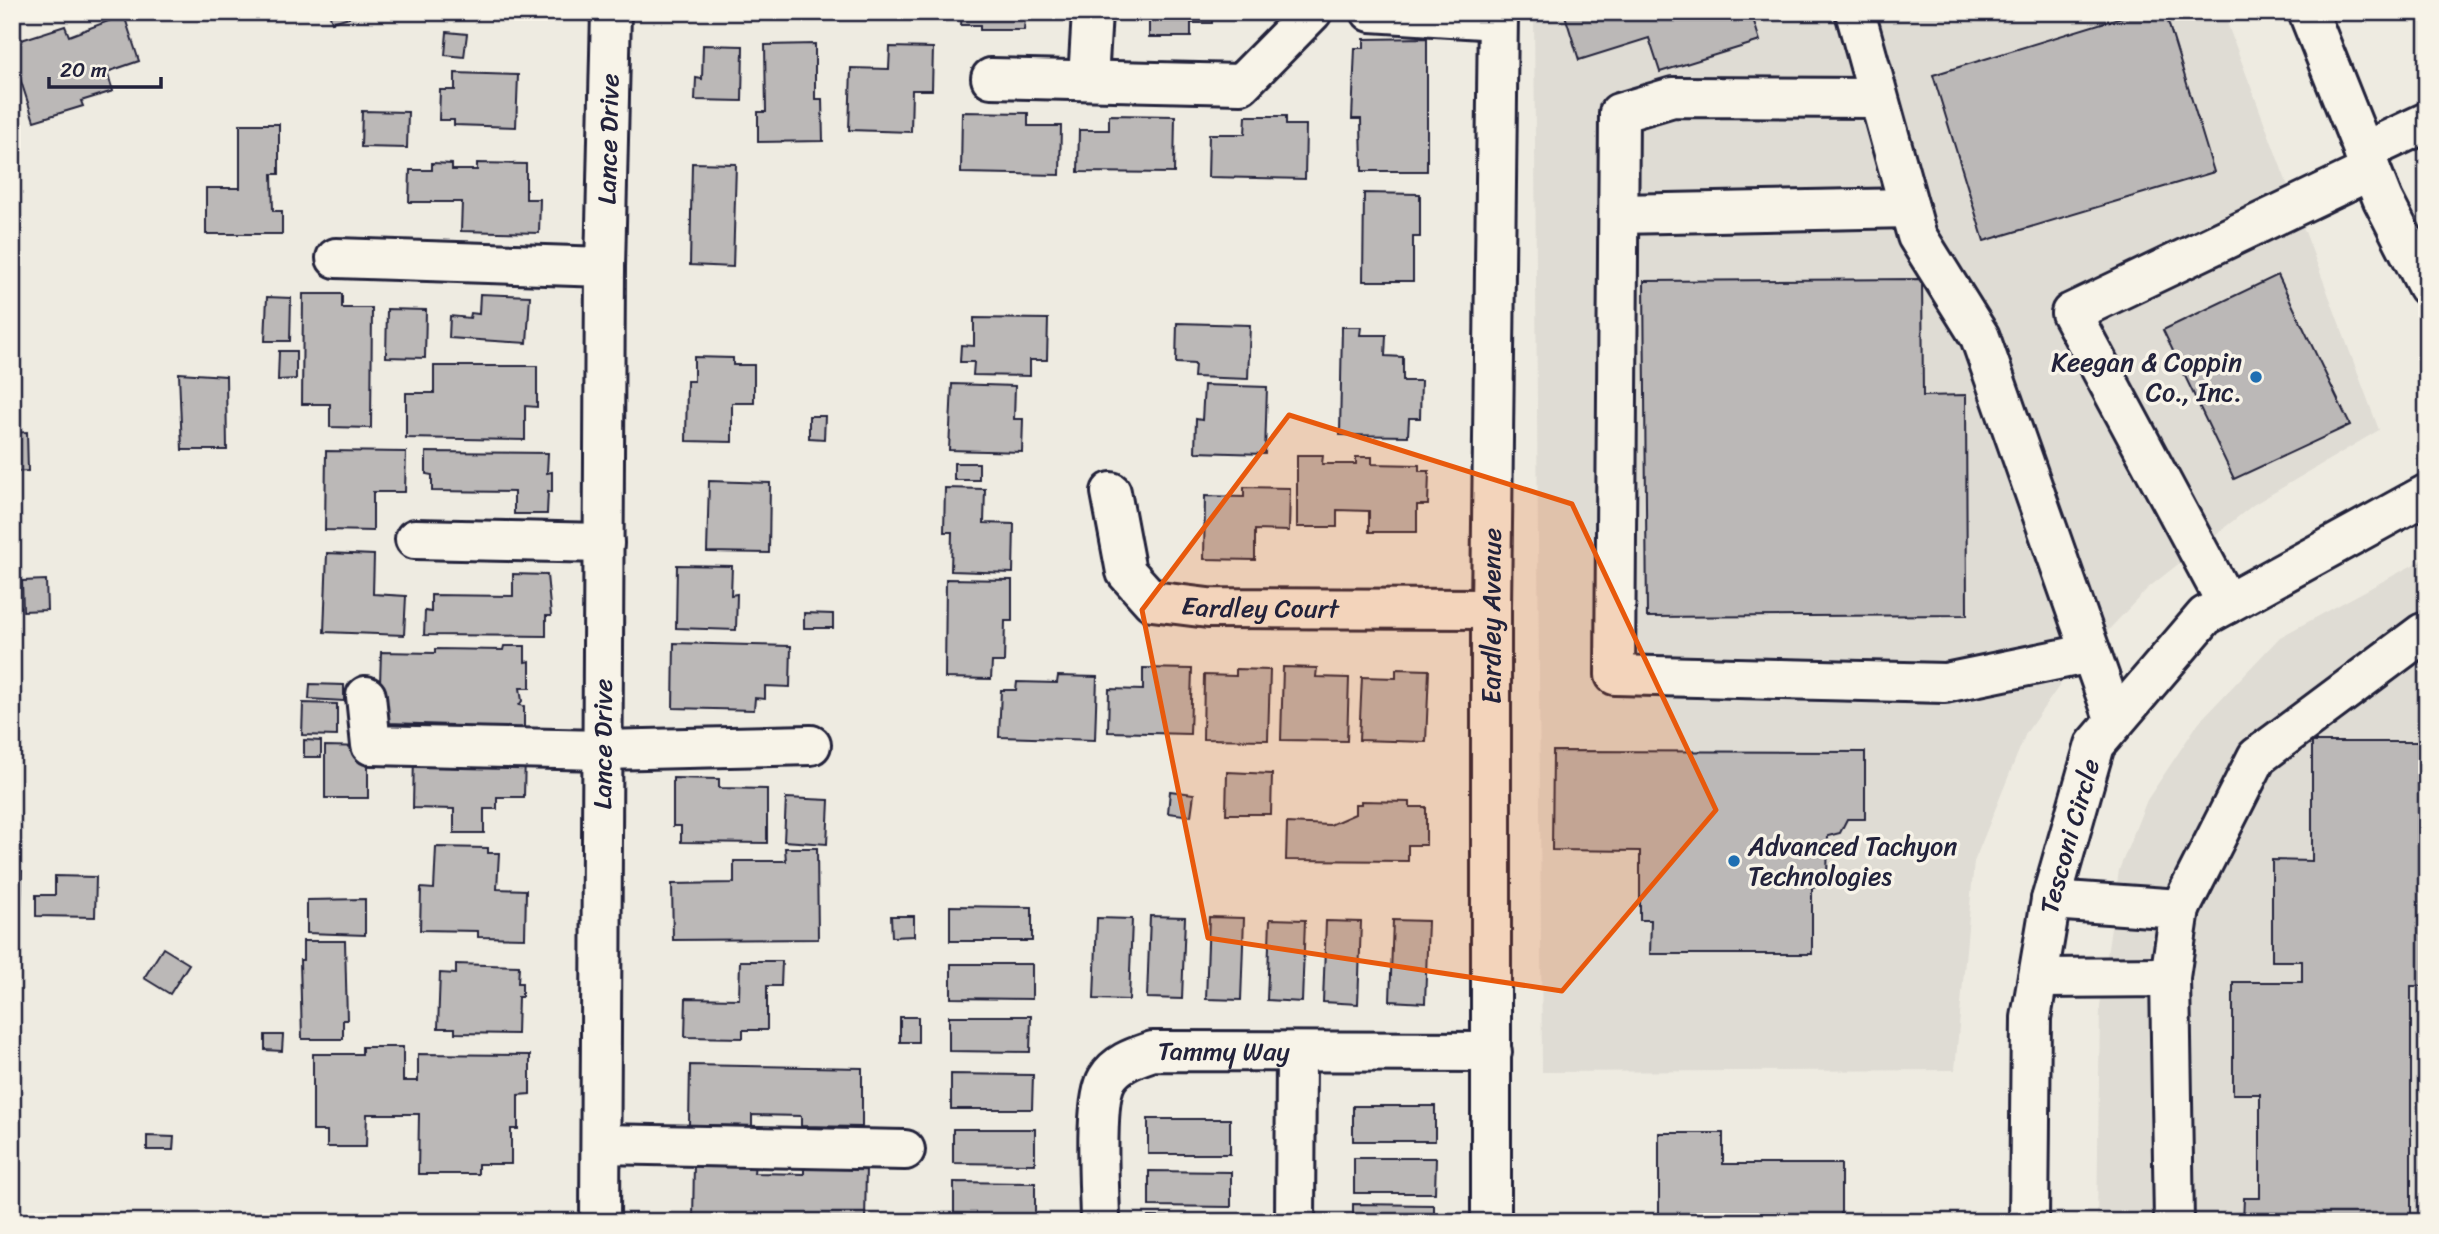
<svg xmlns="http://www.w3.org/2000/svg" width="2439" height="1234" viewBox="0 0 2439 1234" font-family="Sriracha,sans-serif">
<rect width="100%" height="100%" fill="#eeebe1"/>
<filter id="ink" filterUnits="userSpaceOnUse"><feTurbulence type="fractalNoise" baseFrequency=".0143" numOctaves="2"/><feDisplacementMap in="SourceGraphic" scale="14" xChannelSelector="R" yChannelSelector="G"/><feConvolveMatrix kernelMatrix="1 2 1 2 8 2 1 2 1" color-interpolation-filters="sRGB"/></filter>
<g filter="url(#ink)">
<g fill="#dfdcd4">
<polygon points="1534,12 2223,12 2379,430 2253,505 2148,588 2069,672 2026,733 1974,862 1955,1070 1542,1072"/>
<polygon points="2422,560 2427,567 2427,1222 2097,1222 2100,1006 2119,870 2147,800 2199,722 2280,637"/>
</g>
<g fill="#bbb8b7" stroke="#22223b" stroke-width="2">
<polygon points="329,12 367,12 332,22"/>
<polygon points="962,12 1058,12 1058,18 1025,18 1024,30 980,30 980,25 961,25"/>
<polygon points="1116,12 1212,12 1212,23 1191,23 1191,37 1149,37 1149,20 1116,19"/>
<polygon points="1564,12 1751,12 1760,41 1660,72 1649,38 1579,60"/>
<polygon points="2138,12 2165,12 2214,172 1984,241 1933,75"/>
<polygon points="124,15 139,61 107,72 113,91 81,101 83,106 34,121 12,54 12,43 65,26 69,36"/>
<polygon points="447,32 467,34 464,57 445,55"/>
<polygon points="1427,38 1427,171 1362,171 1361,119 1352,119 1355,48 1364,48 1364,39"/>
<polygon points="815,44 815,99 822,99 823,141 758,142 758,112 766,112 765,45"/>
<polygon points="703,45 743,46 742,101 695,100 696,78 702,79"/>
<polygon points="890,47 933,48 932,90 912,90 911,132 849,130 851,68 889,69"/>
<polygon points="455,73 518,75 516,127 454,125 454,120 439,120 440,90 455,90"/>
<polygon points="362,111 408,112 407,148 361,147"/>
<polygon points="962,112 1028,113 1028,126 1061,126 1060,175 961,173"/>
<polygon points="1109,115 1175,116 1174,173 1078,172 1079,130 1109,130"/>
<polygon points="1246,116 1286,116 1286,125 1306,125 1305,179 1208,177 1209,134 1245,134"/>
<polygon points="240,124 279,124 279,174 272,174 273,211 282,211 282,234 206,234 206,188 240,188"/>
<polygon points="432,163 452,164 452,170 477,170 477,163 526,164 526,199 540,199 539,233 461,231 462,202 409,202 410,170 432,170"/>
<polygon points="692,163 736,164 733,267 690,265"/>
<polygon points="1364,193 1420,194 1420,237 1413,237 1413,281 1363,281"/>
<polygon points="2278,275 2350,425 2234,479 2163,330"/>
<polygon points="1922,279 1923,396 1966,395 1967,615 1647,617 1644,281"/>
<polygon points="303,294 342,294 342,308 372,308 371,428 330,427 330,404 302,404"/>
<polygon points="480,294 530,296 527,343 449,338 450,316 470,318 471,313 479,314"/>
<polygon points="267,297 291,298 290,341 265,341"/>
<polygon points="387,309 426,310 425,358 386,357"/>
<polygon points="974,318 1048,319 1047,360 1030,360 1030,376 973,375 974,362 960,362 961,345 974,346"/>
<polygon points="1177,323 1250,325 1248,379 1194,377 1195,364 1176,363"/>
<polygon points="1342,327 1361,327 1360,335 1386,335 1385,356 1403,357 1403,381 1421,381 1420,418 1409,418 1408,436 1340,435"/>
<polygon points="279,351 296,351 296,379 278,380"/>
<polygon points="694,357 733,358 733,365 754,365 754,403 732,403 732,442 686,441 687,381 694,381"/>
<polygon points="434,366 537,366 537,407 525,406 525,440 406,438 406,393 434,393"/>
<polygon points="179,373 226,376 227,450 182,450"/>
<polygon points="952,384 1015,386 1014,419 1023,419 1022,452 949,450"/>
<polygon points="1204,385 1267,387 1265,454 1195,452 1196,419 1202,420"/>
<polygon points="809,416 825,416 824,439 809,438"/>
<polygon points="27,432 28,471 12,472 12,433"/>
<polygon points="326,451 406,452 405,492 373,492 373,531 325,530"/>
<polygon points="426,452 548,453 547,473 552,472 552,492 548,491 547,514 514,514 514,492 432,491 432,475 426,474"/>
<polygon points="1297,455 1323,455 1322,464 1356,464 1356,457 1372,457 1372,464 1419,465 1419,471 1429,471 1428,505 1417,505 1417,532 1369,532 1369,511 1337,510 1337,527 1297,527"/>
<rect x="954" y="463" width="25" height="17"/>
<polygon points="709,481 770,483 769,553 707,552"/>
<polygon points="1244,487 1290,488 1289,531 1255,530 1255,560 1204,559 1205,496 1244,497"/>
<polygon points="945,488 985,489 984,523 1014,524 1013,573 951,571 952,532 944,532"/>
<polygon points="327,553 374,555 373,594 406,596 404,635 324,632"/>
<polygon points="677,565 732,566 731,595 737,594 736,630 676,628"/>
<polygon points="513,574 547,575 551,616 546,616 546,636 424,635 425,611 431,612 431,595 513,596"/>
<polygon points="946,579 1012,580 1012,621 1005,621 1004,662 992,662 991,679 945,678"/>
<polygon points="46,580 47,610 23,611 22,581"/>
<polygon points="804,613 833,614 833,628 804,628"/>
<polygon points="674,643 791,646 790,687 765,686 765,699 755,698 754,710 673,708"/>
<polygon points="504,646 525,646 525,662 530,661 530,688 520,688 522,701 519,705 524,706 524,735 451,734 451,725 388,723 388,716 379,716 381,652 435,653 435,649 503,650"/>
<polygon points="1283,667 1317,668 1316,677 1349,678 1347,741 1281,740"/>
<polygon points="1143,668 1192,669 1190,734 1108,732 1109,689 1143,690"/>
<polygon points="1236,669 1270,670 1268,740 1203,739 1204,675 1236,676"/>
<polygon points="1396,669 1429,670 1426,742 1359,740 1362,677 1396,678"/>
<polygon points="1058,676 1097,677 1095,740 999,737 1001,690 1016,690 1017,682 1057,683"/>
<polygon points="310,684 344,685 344,701 309,699"/>
<polygon points="303,703 337,704 337,736 302,735"/>
<polygon points="304,740 321,741 321,757 304,757"/>
<polygon points="2312,742 2427,742 2427,986 2411,986 2411,1222 2243,1222 2244,1198 2260,1198 2260,1094 2233,1094 2233,982 2302,982 2302,961 2272,961 2272,860 2312,861"/>
<polygon points="325,746 368,747 368,798 325,798"/>
<polygon points="1553,751 1865,752 1865,819 1847,819 1840,833 1828,836 1827,878 1821,885 1812,887 1812,954 1650,954 1651,920 1640,920 1640,851 1552,850"/>
<polygon points="414,753 525,755 524,797 497,797 497,809 484,809 484,833 454,833 454,809 413,808"/>
<polygon points="1227,772 1272,774 1271,814 1226,814"/>
<polygon points="673,778 719,779 719,788 767,789 767,843 681,842 681,826 673,826"/>
<polygon points="1170,791 1194,794 1191,816 1168,813"/>
<polygon points="786,798 829,800 827,844 784,841"/>
<polygon points="1361,801 1410,802 1410,807 1426,807 1426,845 1408,845 1408,861 1286,860 1287,823 1330,825 1355,814 1355,804 1361,804"/>
<polygon points="436,847 488,848 488,853 499,853 497,889 526,890 525,938 478,937 478,931 420,930 421,888 434,889"/>
<polygon points="785,848 817,848 818,939 673,940 672,884 734,883 734,861 786,861"/>
<polygon points="12,871 22,871 21,908 12,907"/>
<polygon points="55,876 96,877 95,917 36,916 36,895 55,895"/>
<polygon points="365,899 365,935 307,933 307,900"/>
<polygon points="950,906 1032,907 1032,941 950,941"/>
<polygon points="891,916 914,916 914,936 892,937"/>
<polygon points="1150,916 1185,917 1182,999 1147,998"/>
<polygon points="1209,917 1244,918 1241,1000 1206,999"/>
<polygon points="1097,918 1132,919 1129,1000 1094,999"/>
<polygon points="1270,919 1305,920 1302,1002 1267,1000"/>
<polygon points="1393,920 1428,921 1425,1003 1390,1001"/>
<polygon points="1326,921 1361,922 1358,1004 1323,1002"/>
<polygon points="303,941 345,941 347,1020 343,1020 343,1039 302,1039 300,960 303,960"/>
<polygon points="163,948 189,964 170,994 144,978"/>
<polygon points="740,961 782,961 781,986 767,986 767,1030 743,1030 743,1038 685,1037 686,998 739,999"/>
<polygon points="456,964 519,966 518,983 522,983 522,997 518,997 517,1034 455,1033 455,1028 438,1028 440,973 456,974"/>
<polygon points="951,964 1032,964 1032,999 951,998"/>
<polygon points="949,1016 1031,1016 1030,1052 949,1051"/>
<rect x="900" y="1017" width="18" height="25"/>
<polygon points="265,1035 283,1035 282,1051 265,1050"/>
<polygon points="362,1047 403,1047 403,1081 418,1081 418,1054 530,1055 530,1094 518,1095 518,1129 511,1129 511,1164 478,1164 478,1174 418,1174 419,1114 367,1114 366,1147 327,1147 327,1131 313,1131 313,1054 362,1054"/>
<polygon points="690,1065 862,1068 862,1127 801,1126 801,1116 752,1115 752,1126 689,1125"/>
<polygon points="951,1074 1033,1075 1032,1109 951,1109"/>
<rect x="1353" y="1106" width="82" height="35"/>
<rect x="1148" y="1119" width="82" height="35"/>
<polygon points="953,1129 1035,1129 1035,1164 953,1163"/>
<polygon points="1659,1133 1723,1133 1723,1164 1841,1164 1841,1222 1659,1222"/>
<polygon points="147,1136 174,1137 173,1150 147,1150"/>
<polygon points="1354,1158 1436,1158 1435,1193 1354,1193"/>
<polygon points="694,1162 755,1163 754,1173 804,1174 804,1164 866,1166 865,1222 693,1221"/>
<polygon points="1149,1171 1231,1172 1231,1207 1149,1206"/>
<polygon points="954,1182 1035,1183 1035,1218 954,1217"/>
<polygon points="1353,1204 1434,1205 1434,1222 1353,1222"/>
<polygon points="1148,1217 1229,1218 1229,1222 1148,1222"/>
</g>
<g fill="none" stroke-linecap="round" stroke-linejoin="round">
<g stroke="#22223b" stroke-width="44">
<g id="minor">
<polyline points="1371,12 1498,20"/>
<polyline points="1855,12 1917,236 1980,337 2091,653"/>
<polyline points="991,78 1241,84 1312,12"/>
<polyline points="1088,80 1092,12"/>
<polyline points="1878,98 1673,97 1619,113 1615,675 1945,683 2091,653 2115,721"/>
<polyline points="2363,152 2427,122"/>
<polyline points="1619,214 1909,208"/>
<polyline points="336,258 605,267"/>
<path id="s1" d="M1111,492L1126,572L1152,601L1208,608L1491,609"/>
<polyline points="415,539 604,543"/>
<polyline points="2227,604 2071,313 2371,170"/>
<polyline points="366,696 371,745 603,750 811,745"/>
<polyline points="2051,900 2180,909 2170,977"/>
<polyline points="2180,909 2257,757 2423,633 2427,638"/>
<polyline points="2038,978 2170,977 2174,1222"/>
<polyline points="601,1144 905,1150"/>
<path id="s2" d="M600,1222L605,267L611,12"/>
<path id="s3" d="M1100,1222C1100,1191 1093,1103 1107,1079C1117,1062 1136,1057 1153,1051L1492,1052"/>
<polyline points="1295,1222 1296,1054"/>
<path id="s4" d="M1491,1222V609L1498,12"/>
<path id="s5" d="M2029,1222L2031,1018L2051,900L2095,745L2205,616L2427,494"/>
</g>
</g>
<g stroke="#22223b" stroke-width="44">
<polyline id="major" points="2308,12 2383,200 2427,286"/>
</g>
<use href="#minor" stroke="#f7f3e8" stroke-width="38"/>
<use href="#major" stroke="#f7f3e8" stroke-width="38"/>
</g>
</g>
<path fill="#e8590c" fill-opacity="0.2" stroke="#e8590c" stroke-width="5" stroke-linejoin="round" d="M1289,415L1572,504L1716,810L1562,991L1208,938L1142,610Z"/>
<g fill="#1f6fb2" stroke="#f7f3e8" stroke-width="2.5">
<circle cx="2256" cy="377" r="7"/>
<circle cx="1734" cy="861" r="7"/>
</g>
<g text-anchor="middle" dominant-baseline="central" stroke-width="7" stroke-linejoin="round" paint-order="stroke">
<g font-size="26" fill="#22223b" stroke="#f7f3e8">
<text stroke="none"><textPath href="#s2" startOffset="1083">Lance Drive</textPath></text>
<text stroke="none"><textPath href="#s1" startOffset="229">Eardley Court</textPath></text>
<text stroke="none"><textPath href="#s4" startOffset="606">Eardley Avenue</textPath></text>
<text stroke="none"><textPath href="#s2" startOffset="478">Lance Drive</textPath></text>
<text stroke="none"><textPath href="#s5" startOffset="390">Tesconi Circle</textPath></text>
<text stroke="none"><textPath href="#s3" startOffset="270">Tammy Way</textPath></text>
</g>
<g font-size="26" fill="#22223b" stroke="#f7f3e8" text-anchor="end">
<text x="2242" y="362">Keegan &amp; Coppin<tspan x="2242" dy="30">Co., Inc.</tspan></text>
<text x="1748" y="846" text-anchor="start">Advanced Tachyon<tspan x="1748" dy="30">Technologies</tspan></text>
</g>
</g>
<rect width="2439" height="1234" fill="none" stroke="#f7f3e8" stroke-width="42"/>
<rect x="21" y="21" width="2397" height="1192" fill="none" stroke="#22223b" stroke-width="2.5" filter="url(#ink)"/>
<path d="M49 77v10h112v-10" fill="none" stroke="#22223b" stroke-width="3.5"/>
<text x="60" y="77" font-size="21" fill="#22223b" stroke="#f7f3e8" stroke-width="5" paint-order="stroke">20 m</text>
</svg>
